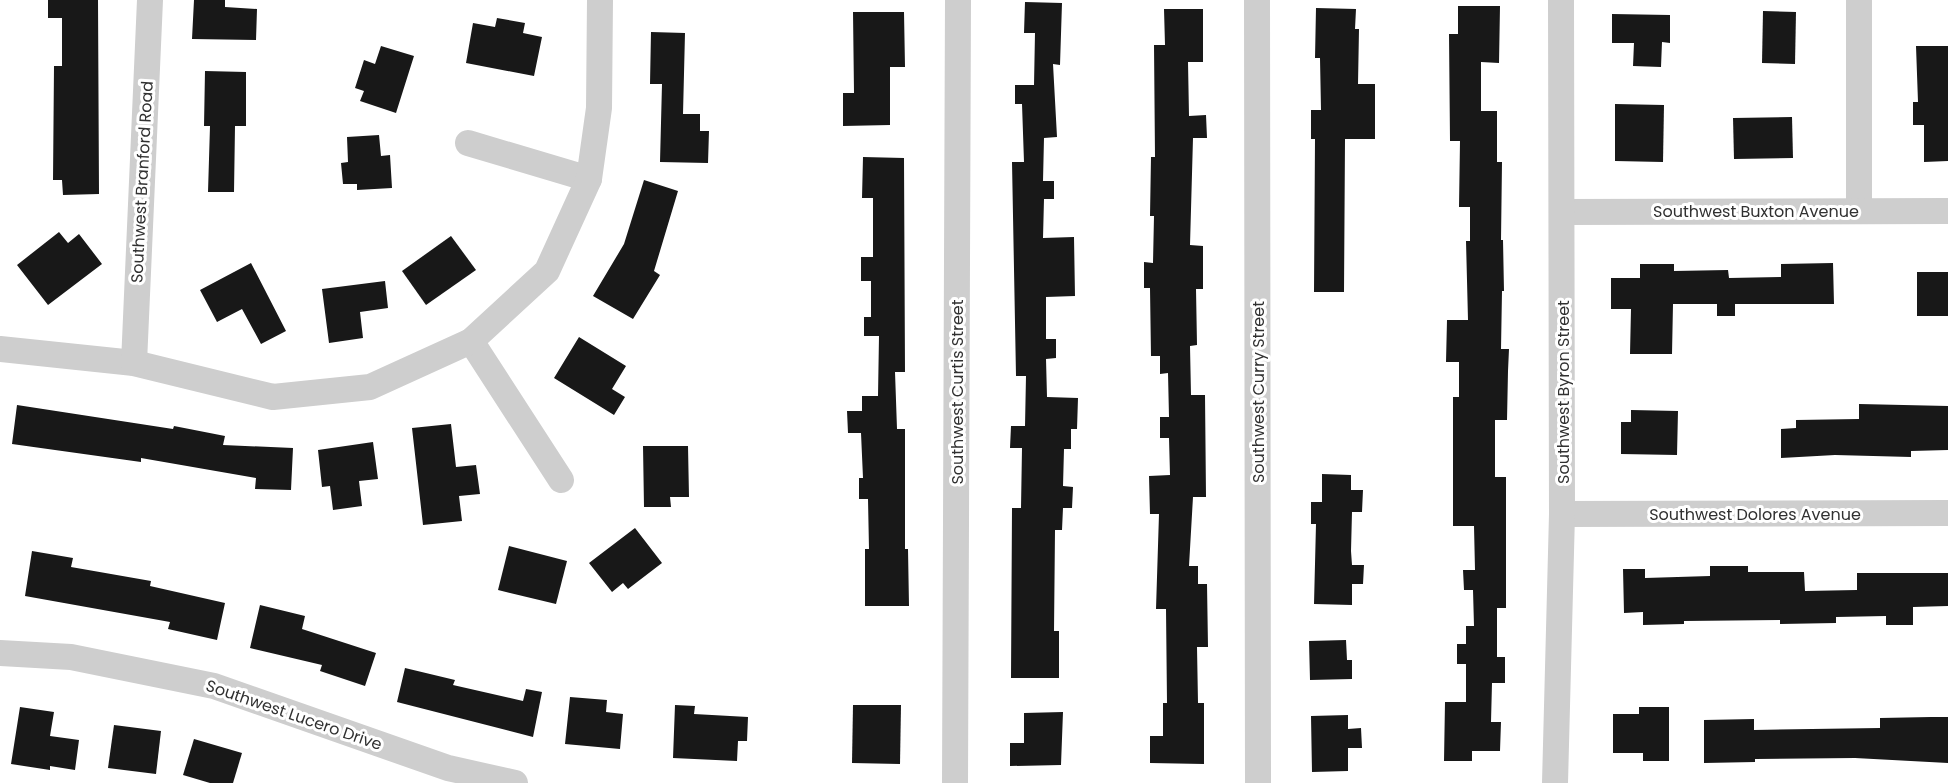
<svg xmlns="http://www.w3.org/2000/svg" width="1948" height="783" viewBox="0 0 1948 783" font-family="Poppins,sans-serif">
<rect width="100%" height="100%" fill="#fff"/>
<g fill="#181818">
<polygon points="48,0 98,0 99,194 63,195 62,180 53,180 54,66 62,66 62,18 48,18"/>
<polygon points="194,0 225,0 225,7 257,9 256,40 192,39"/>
<polygon points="1025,2 1062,3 1060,65 1053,64 1057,137 1044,138 1043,181 1054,181 1054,199 1044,199 1043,238 1074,237 1075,296 1046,297 1046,339 1056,339 1056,358 1046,359 1047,397 1078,398 1077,429 1071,429 1071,449 1064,449 1063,486 1073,487 1072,508 1063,508 1062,530 1055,530 1054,631 1059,631 1059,678 1011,678 1012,508 1021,508 1022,448 1010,448 1011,426 1025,426 1026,376 1016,376 1012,162 1024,162 1022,104 1015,104 1015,85 1034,85 1035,33 1024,33"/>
<polygon points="1458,6 1500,6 1499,63 1481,62 1481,111 1497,111 1497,162 1502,162 1501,240 1503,240 1504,291 1502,291 1501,349 1509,349 1508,371 1507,420 1495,420 1495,477 1506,477 1506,608 1497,608 1497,657 1505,657 1505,683 1492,683 1491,722 1501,722 1500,751 1472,751 1472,761 1444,761 1445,702 1466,702 1466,664 1457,664 1457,644 1466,644 1466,626 1474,626 1473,590 1464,590 1463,570 1475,570 1474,526 1453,526 1453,397 1459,397 1459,362 1446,362 1447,320 1468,320 1466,241 1470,241 1470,207 1459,207 1460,141 1450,141 1449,34 1458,34"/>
<polygon points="1316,8 1356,9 1355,29 1359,29 1358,84 1375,84 1375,139 1345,139 1344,292 1314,292 1315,139 1311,139 1311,110 1321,110 1320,58 1315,58"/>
<polygon points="1164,9 1203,9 1203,62 1188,62 1189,116 1206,115 1207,138 1193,138 1190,245 1203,246 1203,289 1196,289 1197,345 1190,346 1191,395 1205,395 1206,497 1193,497 1189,566 1198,566 1198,584 1207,584 1208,647 1197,647 1198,703 1204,703 1204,764 1150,763 1150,736 1163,736 1163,703 1167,703 1166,609 1156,609 1159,514 1150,514 1149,476 1170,475 1169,438 1160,438 1160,417 1169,417 1168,373 1160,374 1160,356 1151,356 1150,288 1144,288 1144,262 1153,263 1154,216 1150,216 1151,157 1155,157 1154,45 1165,45"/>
<polygon points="1763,11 1796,12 1795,64 1762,63"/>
<polygon points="853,12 904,12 905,67 890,67 890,125 843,126 843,93 854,93"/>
<polygon points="1612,14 1670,15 1670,43 1662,42 1661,67 1633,66 1634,43 1612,43"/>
<polygon points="497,18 525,23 523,33 542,37 534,76 466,63 473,23 495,27"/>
<polygon points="651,32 685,33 683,114 700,114 700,131 709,131 708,163 660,162 662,84 650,84"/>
<polygon points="381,46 414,56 396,113 360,101 364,91 355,88 364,60 375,64"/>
<polygon points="1916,46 1948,46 1948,161 1924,162 1924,125 1913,125 1913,102 1918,102"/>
<polygon points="205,71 246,72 246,126 235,126 234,192 208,192 210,126 204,126"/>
<polygon points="1615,104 1664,105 1663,162 1615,161"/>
<polygon points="1792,117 1793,158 1734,159 1733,118"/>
<polygon points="379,135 381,156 390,155 392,188 357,190 357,184 343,184 341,163 348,162 347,137"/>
<polygon points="863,157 904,158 905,372 895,372 897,429 905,429 905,549 908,549 909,606 865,606 865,549 869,549 868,499 859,499 859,478 863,478 861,433 848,433 847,411 862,411 862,396 878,396 879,336 864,336 864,317 871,317 871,281 861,281 861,257 873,257 873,198 862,198"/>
<polygon points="644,180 678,191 654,271 660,275 633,319 593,296 624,244"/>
<polygon points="59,232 68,243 79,234 102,264 48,305 17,265"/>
<polygon points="451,236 476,270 426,305 402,271"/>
<polygon points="251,263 286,331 261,344 242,309 217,322 200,290"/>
<polygon points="1833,263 1834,304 1735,304 1735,316 1717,316 1717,304 1673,304 1672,354 1630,354 1631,309 1611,309 1611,278 1640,278 1640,264 1674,264 1674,271 1728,270 1729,278 1781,277 1781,264"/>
<rect x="1917" y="272" width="31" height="44"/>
<polygon points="385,281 388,308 360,312 363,338 329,343 322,289"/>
<polygon points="579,337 626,366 612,389 625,397 614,415 554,378"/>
<polygon points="1859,404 1948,406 1948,450 1911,451 1911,457 1835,455 1781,458 1781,429 1796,428 1796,420 1859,419"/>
<polygon points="17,405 173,429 174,426 225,436 223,445 293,448 291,490 255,489 256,478 141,458 141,462 12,444"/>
<polygon points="1631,410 1678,411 1677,455 1621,454 1621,422 1631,422"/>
<polygon points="451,424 456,467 476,465 480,494 459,496 462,521 423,525 412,428"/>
<polygon points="373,442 378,479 359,481 362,506 333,510 330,486 322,487 318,450"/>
<polygon points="643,446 688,446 689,497 670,497 671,507 644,507"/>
<polygon points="1322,474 1351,475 1351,490 1363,490 1362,512 1352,512 1351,551 1352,565 1364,565 1363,584 1352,584 1352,605 1314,604 1316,524 1311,524 1311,502 1322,502"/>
<polygon points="635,528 662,563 628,589 623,583 612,592 589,563"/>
<polygon points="509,546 567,561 556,604 498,590"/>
<polygon points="32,551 73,558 71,567 151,581 150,586 225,603 217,640 168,629 170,622 25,596"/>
<polygon points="1710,566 1748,566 1748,572 1804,572 1805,591 1857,590 1857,573 1948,573 1948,606 1913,607 1913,625 1886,625 1886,616 1836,617 1836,623 1780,624 1780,620 1684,621 1684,624 1643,625 1643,612 1624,613 1623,569 1645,569 1645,578 1710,576"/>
<polygon points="260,605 305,616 302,629 376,653 365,686 320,671 322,665 250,648"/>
<polygon points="1346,640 1347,660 1352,660 1352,679 1310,680 1309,641"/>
<polygon points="405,668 455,680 453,685 523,701 526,689 542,692 533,737 397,702"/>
<polygon points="570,697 607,700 606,712 623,714 620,749 565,744"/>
<polygon points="675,705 695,706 694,714 748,717 747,741 738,741 737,761 673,758"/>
<polygon points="853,705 901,705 900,764 852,763"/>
<polygon points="20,707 54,712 50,736 79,740 75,770 50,766 50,770 11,764"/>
<polygon points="1639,707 1669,707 1669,761 1643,761 1643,753 1613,753 1613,714 1639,714"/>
<polygon points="1063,712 1061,765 1010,766 1010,743 1024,743 1024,713"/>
<polygon points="1348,715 1348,729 1361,728 1362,748 1348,748 1348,771 1312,772 1311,716"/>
<polygon points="1931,717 1948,717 1948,763 1855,758 1755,759 1755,762 1704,763 1704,720 1754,719 1754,730 1880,728 1880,718"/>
<polygon points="114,725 161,731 156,774 108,768"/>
<polygon points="194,739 242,753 233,783 210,783 183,775"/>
</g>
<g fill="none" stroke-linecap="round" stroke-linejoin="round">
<g stroke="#cecece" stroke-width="26">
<polyline points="1257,0 1258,783"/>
<polyline points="1859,0 1859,211"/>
<polyline points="468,143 589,179"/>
<polyline points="1563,212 1948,211"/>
<polyline points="471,341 561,480"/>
<polyline points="0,349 134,363 273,397 370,387 471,341 547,271 589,179 599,108 600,0"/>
<polyline points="134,363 150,0"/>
<polyline points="1562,514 1948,513"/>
<polyline points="0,653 71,657 214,686 448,768 515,783"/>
<polyline points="955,783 958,0"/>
<polyline points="1555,783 1562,514 1561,0"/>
</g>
</g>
<g text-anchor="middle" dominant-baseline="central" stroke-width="6" stroke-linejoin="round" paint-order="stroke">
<g font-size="16" fill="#313131" stroke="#fff">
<text transform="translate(142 182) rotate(-87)">Southwest Branford Road</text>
<text x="1756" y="211">Southwest Buxton Avenue</text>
<text transform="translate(957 392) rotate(-90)">Southwest Curtis Street</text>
<text transform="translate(1258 392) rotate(-90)">Southwest Curry Street</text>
<text transform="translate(1563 392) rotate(-90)">Southwest Byron Street</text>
<text x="1755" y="514">Southwest Dolores Avenue</text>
<text transform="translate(294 715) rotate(19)">Southwest Lucero Drive</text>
</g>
</g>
</svg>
